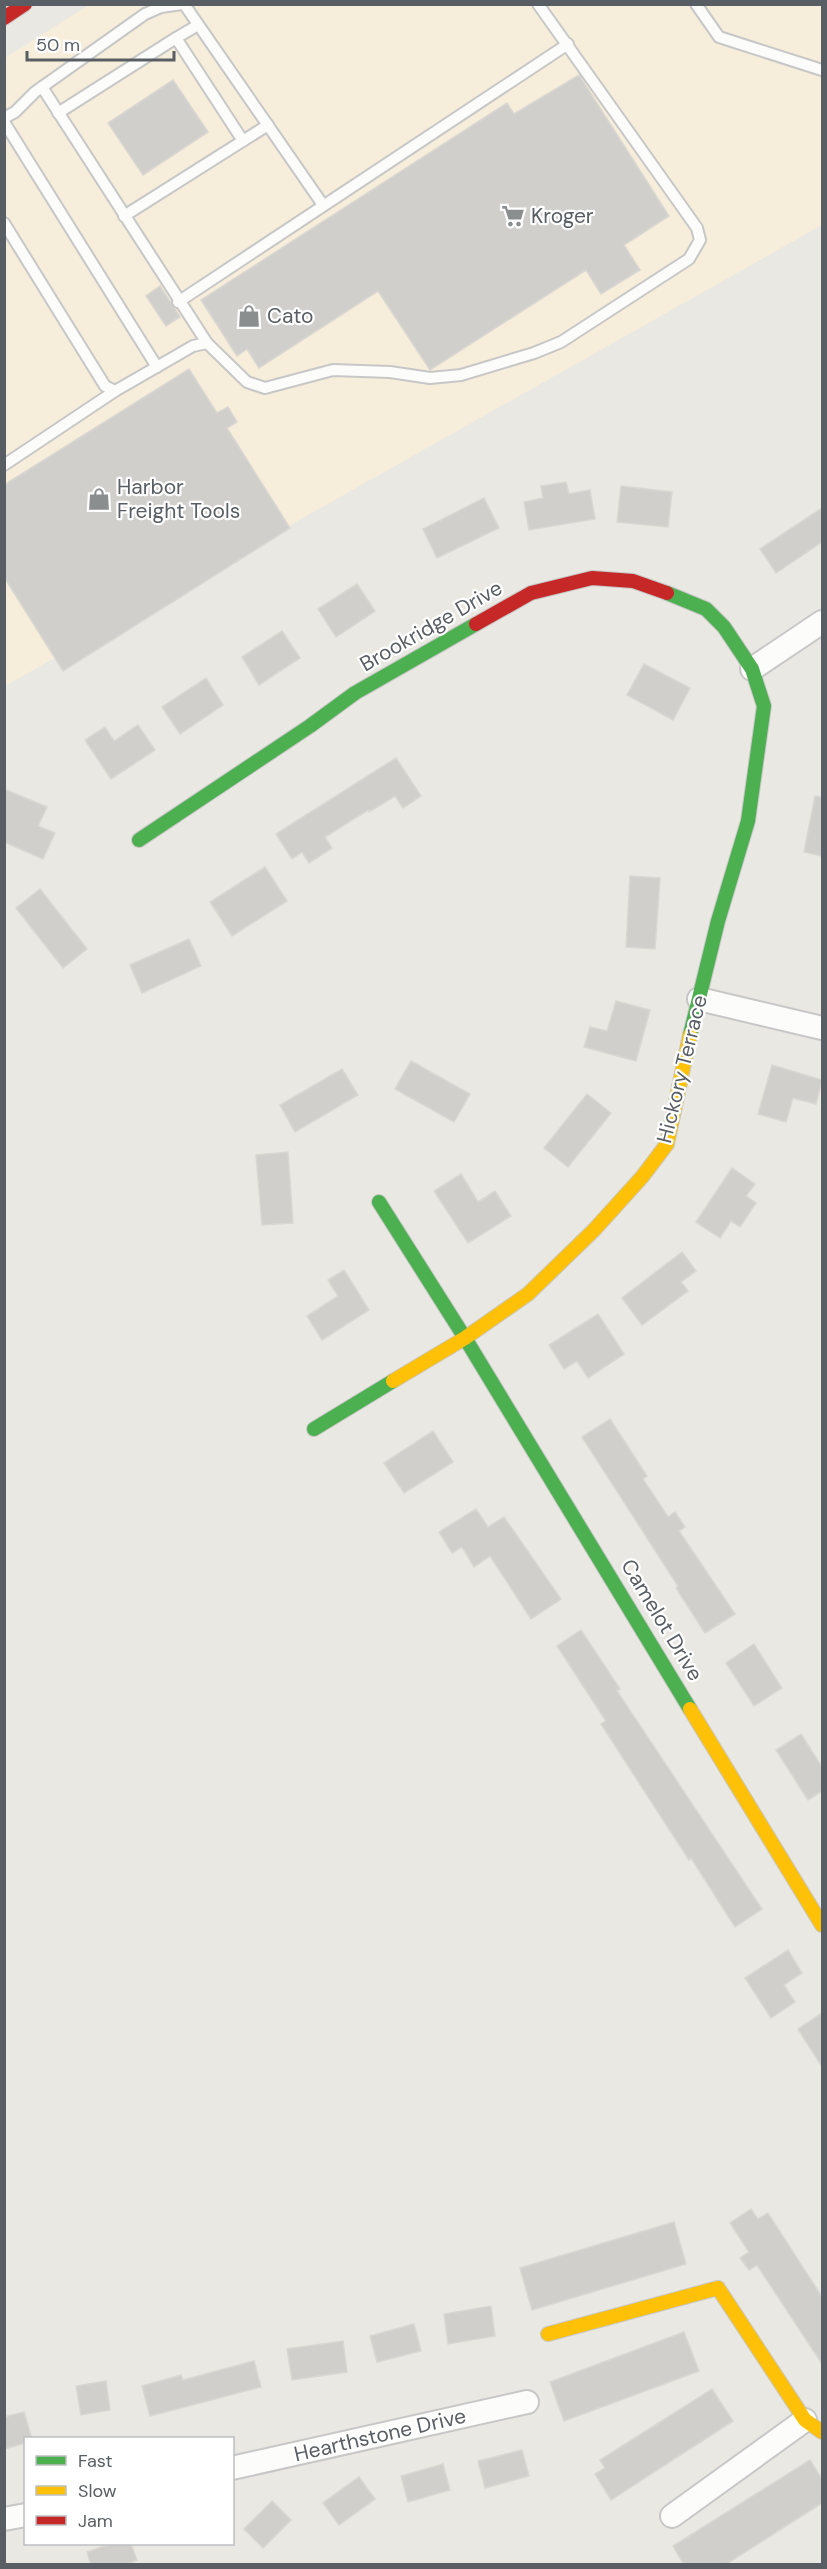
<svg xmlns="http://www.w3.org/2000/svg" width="827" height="2569" viewBox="0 0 827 2569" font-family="'DM Sans',sans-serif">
<rect width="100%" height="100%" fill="#eae8e2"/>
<polygon fill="#f6eeda" points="89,5 822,5 822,225 5,686 5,58"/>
<g fill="#d0cfcc" stroke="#dad7d2" stroke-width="1.5">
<polygon points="579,75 669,216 624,245 640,270 601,294 586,270 430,370 378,291 259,368 247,349 237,356 201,300 507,103 514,114"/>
<polygon points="173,80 208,132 143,175 108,123"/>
<polygon points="160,286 180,317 166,326 146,296"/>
<polygon points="189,369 217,413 228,407 237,422 227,428 290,528 63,671 4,577 4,485"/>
<polygon points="566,482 569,494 590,490 595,519 529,530 524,502 543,498 541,486"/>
<polygon points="621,486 672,492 668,527 617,522"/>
<polygon points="484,498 499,528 437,558 423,529"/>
<polygon points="822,508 822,542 776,573 760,549"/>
<polygon points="357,584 375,611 336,637 318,609"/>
<polygon points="282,631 300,658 259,685 242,657"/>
<polygon points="644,664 690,688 673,720 627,695"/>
<polygon points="206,678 223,705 180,734 162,707"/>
<polygon points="138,725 155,750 111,779 85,740 105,727 114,741"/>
<polygon points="396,758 421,796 403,808 395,796 369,812 368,810 325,837 332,848 309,863 302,852 292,859 276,834"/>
<polygon points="4,789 47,807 38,826 55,833 43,859 4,842"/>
<polygon points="815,796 822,797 822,856 804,852"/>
<polygon points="265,867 287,901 232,936 210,902"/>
<polygon points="630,876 660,878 655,949 626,947"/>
<polygon points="40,889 87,949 63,968 16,908"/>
<polygon points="189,939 201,966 142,993 130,965"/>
<polygon points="616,1001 650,1010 636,1061 584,1047 590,1027 607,1031"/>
<polygon points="411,1061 470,1094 454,1122 395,1089"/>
<polygon points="772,1065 822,1080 816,1104 793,1098 786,1122 758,1114"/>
<polygon points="342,1069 358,1095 295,1132 280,1105"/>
<polygon points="587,1094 611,1113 568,1167 544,1148"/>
<polygon points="288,1152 293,1223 262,1225 256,1155"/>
<polygon points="732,1168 755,1184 746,1196 756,1203 740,1227 731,1221 720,1238 696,1222"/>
<polygon points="461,1174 478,1202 495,1191 511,1216 468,1243 434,1191"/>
<polygon points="682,1252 696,1271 681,1282 688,1291 642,1325 622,1298"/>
<polygon points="344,1270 369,1310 322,1340 307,1316 338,1296 328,1280"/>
<polygon points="598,1314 624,1354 588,1378 577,1361 564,1369 549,1345"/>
<polygon points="610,1419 647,1476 643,1479 668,1517 675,1512 685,1527 679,1531 735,1614 705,1633 676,1588 678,1586 582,1437"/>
<polygon points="433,1431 453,1462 404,1493 384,1463"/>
<polygon points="476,1509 488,1527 504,1517 561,1599 531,1619 490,1556 474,1567 462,1547 452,1553 439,1532"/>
<polygon points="581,1630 620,1689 617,1691 762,1909 735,1927 691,1858 689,1860 601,1724 606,1721 557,1646"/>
<polygon points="754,1644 782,1688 754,1706 726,1663"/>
<polygon points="801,1734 822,1767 822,1791 808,1800 776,1750"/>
<polygon points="788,1950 802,1973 784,1985 795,2002 771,2018 745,1978"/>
<polygon points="822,2013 822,2067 798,2029"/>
<polygon points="751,2209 758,2219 768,2213 822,2297 822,2364 757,2265 749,2270 740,2258 749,2252 730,2223"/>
<polygon points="674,2222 686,2264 532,2310 520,2268"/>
<polygon points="491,2306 495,2336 448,2344 444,2314"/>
<polygon points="414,2324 421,2351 377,2362 370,2336"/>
<polygon points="684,2332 699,2371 564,2421 550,2382"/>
<polygon points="343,2341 347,2372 292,2380 287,2349"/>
<polygon points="254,2361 261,2387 150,2416 142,2386 181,2375 183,2380"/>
<polygon points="106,2381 110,2410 81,2415 76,2386"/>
<polygon points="712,2389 733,2421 611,2500 595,2474 605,2468 600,2460"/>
<polygon points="24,2412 32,2439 26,2439 26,2443 4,2449 4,2417"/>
<polygon points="522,2450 529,2476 485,2488 478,2461"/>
<polygon points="810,2460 822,2479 822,2503 725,2565 684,2565 673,2546"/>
<polygon points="443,2464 450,2490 408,2502 401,2476"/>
<polygon points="359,2477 375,2499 339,2525 323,2503"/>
<polygon points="272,2501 291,2520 263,2548 244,2529"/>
<polygon points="110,2544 131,2544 137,2560 124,2565 91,2565 87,2552"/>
</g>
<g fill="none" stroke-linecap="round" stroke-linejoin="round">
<g stroke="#c7c7c7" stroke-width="14">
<g id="lane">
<polyline points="184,4 323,205"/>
<polyline points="696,4 719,37 822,70"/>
<polyline points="198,25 176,38 243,141"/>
<polyline points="42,87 207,343"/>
<polyline points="58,113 176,38"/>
<polyline points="4,118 15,112 35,92 145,14 161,7 182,4"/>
<polyline points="4,122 157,367"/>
<polyline points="124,216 268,125"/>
<polyline points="4,223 105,386 115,391 193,346 207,343 247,382 265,388 333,370 390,372 430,378 461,375 534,353 561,342 689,259 700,240 697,228 538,4"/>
<polyline points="178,302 568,44"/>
<polyline points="4,465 115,391"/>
</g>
</g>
<g stroke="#c7c7c7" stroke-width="26">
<g id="street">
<polyline points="752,669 822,622"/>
<polyline points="699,999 822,1028"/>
<polyline points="232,2468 527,2402"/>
<polyline points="672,2516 805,2420"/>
<polyline points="4,2519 26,2515"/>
</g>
</g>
<g stroke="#c7c7c7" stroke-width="16">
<g id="fast">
<polyline points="667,593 706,609 724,627 752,669 764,706 748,821 718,921 690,1035"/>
<polyline points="139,840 310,726 355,693 476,624"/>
<polyline points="379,1202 465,1338 690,1709"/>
<polyline points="314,1429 393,1381"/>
</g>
</g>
<g stroke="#c7c7c7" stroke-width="16">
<g id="slow">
<polyline points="393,1381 465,1338 528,1294 594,1230 642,1177 667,1144 690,1035"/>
<polyline points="690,1709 822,1925"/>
<polyline points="548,2334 718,2288 805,2420 822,2432"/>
</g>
</g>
<g stroke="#c7c7c7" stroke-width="16">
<g id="jam">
<polyline points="4,18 25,4"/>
<polyline points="476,624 531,593 592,578 633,581 667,593"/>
</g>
</g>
<use href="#lane" stroke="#fcfcfb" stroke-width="10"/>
<use href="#street" stroke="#fcfcfb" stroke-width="22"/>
<use href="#fast" stroke="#4caf50" stroke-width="14"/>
<use href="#slow" stroke="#ffc107" stroke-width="14"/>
<use href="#jam" stroke="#c62828" stroke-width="14"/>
</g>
<defs>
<g id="supermarket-bare" transform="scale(1.8)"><path d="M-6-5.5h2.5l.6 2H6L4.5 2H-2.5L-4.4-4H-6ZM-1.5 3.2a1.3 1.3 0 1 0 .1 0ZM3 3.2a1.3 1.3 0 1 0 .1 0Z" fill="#8b8e8f" stroke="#fff" stroke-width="2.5" paint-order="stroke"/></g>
<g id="shop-bare" transform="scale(1.8)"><path d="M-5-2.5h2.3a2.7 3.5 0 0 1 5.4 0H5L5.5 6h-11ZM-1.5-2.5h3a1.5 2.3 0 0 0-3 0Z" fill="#8b8e8f" stroke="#fff" stroke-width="2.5" paint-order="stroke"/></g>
</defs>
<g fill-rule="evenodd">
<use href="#supermarket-bare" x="513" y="216"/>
<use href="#shop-bare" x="249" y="316"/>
<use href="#shop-bare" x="99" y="499"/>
</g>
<g text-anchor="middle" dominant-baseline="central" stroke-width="4.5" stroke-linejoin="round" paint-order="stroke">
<g font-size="21" fill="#585e63" stroke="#fff" text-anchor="start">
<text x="531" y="216">Kroger</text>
<text x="267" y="316">Cato</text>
<text x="117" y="487">Harbor<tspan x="117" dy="24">Freight Tools</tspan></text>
</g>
<g font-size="21" fill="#585e63" stroke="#fff">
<text transform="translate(431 626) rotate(-30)">Brookridge Drive</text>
<text transform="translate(682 1069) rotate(-76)">Hickory Terrace</text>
<text transform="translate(662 1620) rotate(59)">Camelot Drive</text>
<text transform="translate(380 2435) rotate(-13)">Hearthstone Drive</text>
</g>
</g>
<rect width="827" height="2569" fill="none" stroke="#585e63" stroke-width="12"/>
<rect x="24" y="2437" width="210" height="108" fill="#ffffff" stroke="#bcbfc1" stroke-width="1.5"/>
<rect x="36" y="2456" width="30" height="9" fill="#4caf50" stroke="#bcbfc1" stroke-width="1.5"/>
<text x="78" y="2467" font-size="18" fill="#585e63">Fast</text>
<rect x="36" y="2486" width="30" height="9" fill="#ffc107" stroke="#bcbfc1" stroke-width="1.5"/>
<text x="78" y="2497" font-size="18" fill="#585e63">Slow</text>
<rect x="36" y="2516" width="30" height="9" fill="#c62828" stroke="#bcbfc1" stroke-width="1.5"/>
<text x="78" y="2527" font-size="18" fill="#585e63">Jam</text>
<path d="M27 51v9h147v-9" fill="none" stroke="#585e63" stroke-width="3"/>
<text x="36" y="51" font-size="18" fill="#585e63" stroke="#ffffff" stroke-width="4.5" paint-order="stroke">50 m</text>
</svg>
